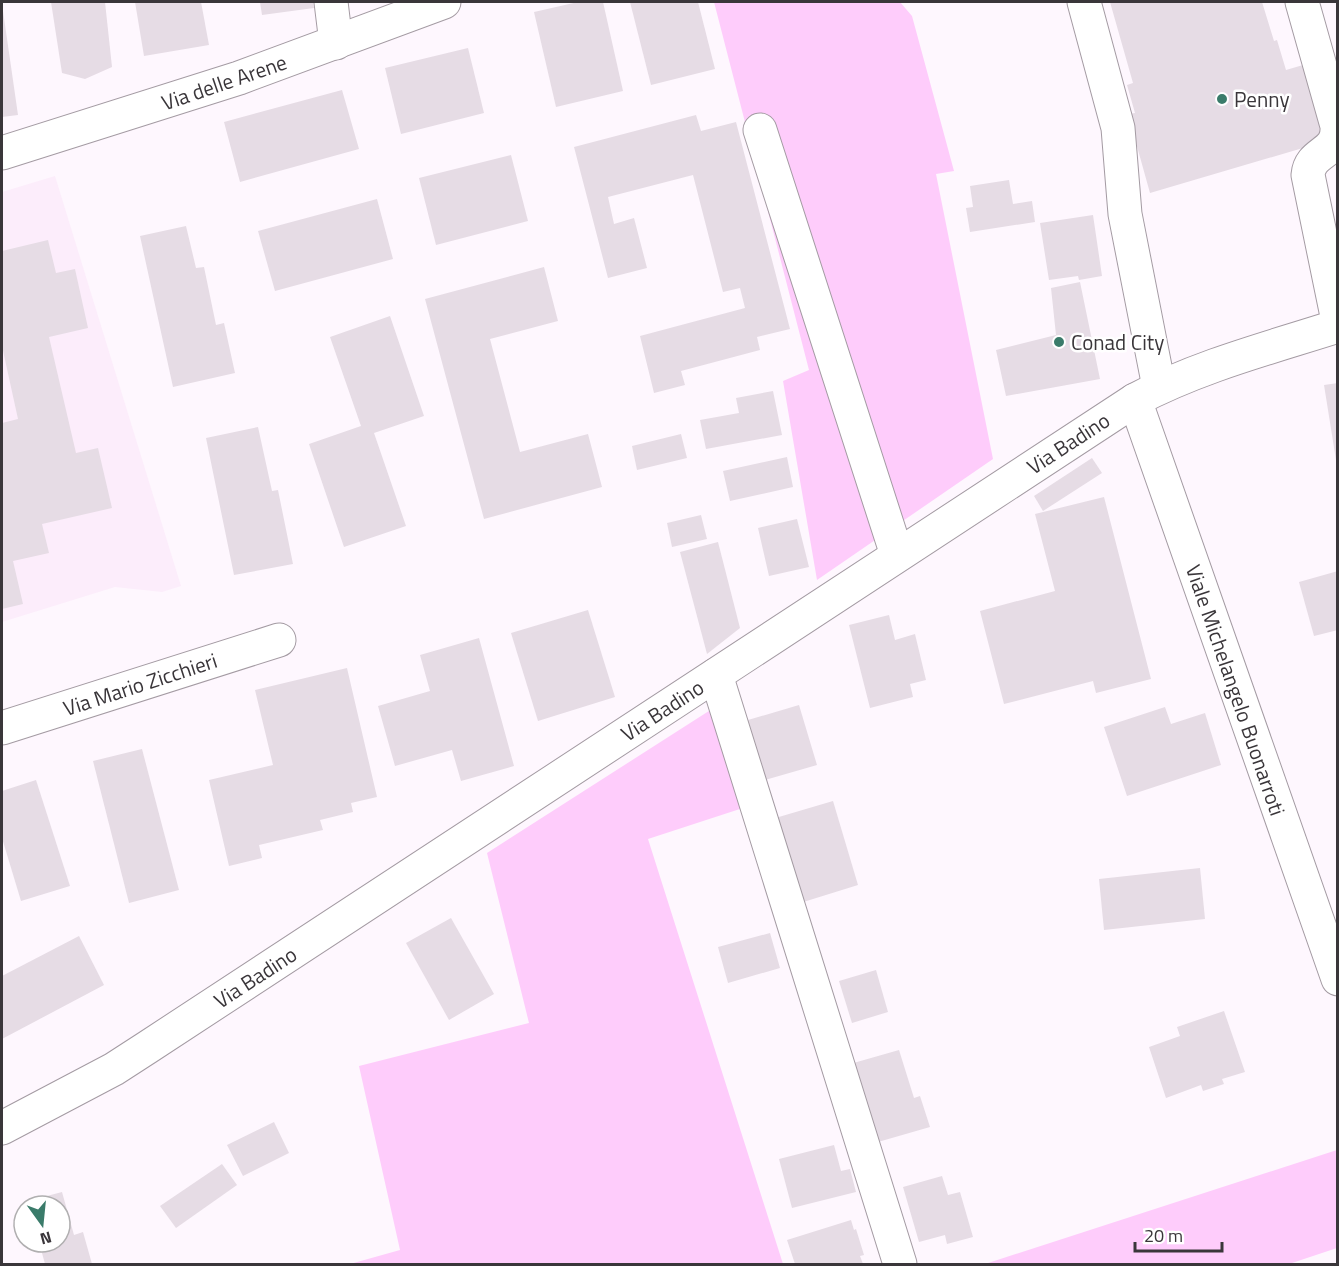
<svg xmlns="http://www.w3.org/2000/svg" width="1339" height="1266" viewBox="0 0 1339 1266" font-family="'Titillium Web',sans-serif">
<rect width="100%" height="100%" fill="#fef7fe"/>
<polygon fill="#fcedfb" points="55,176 181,586 162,592 115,587 2,622 2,192"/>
<g fill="#feccfb">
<polygon points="714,2 900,2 912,16 954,171 936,174 993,459 817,580 783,381 809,370"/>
<polygon points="712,709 746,807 648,839 783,1264 350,1264 400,1250 359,1066 529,1023 487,853"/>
<polygon points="1337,1150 1337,1248 1289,1264 985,1264"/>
</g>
<g fill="#e6dce5">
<polygon points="51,2 105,2 112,67 85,79 62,73"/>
<polygon points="135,2 201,2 209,45 144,56"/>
<polygon points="260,2 313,2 314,8 262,15"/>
<polygon points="578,2 603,2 623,91 556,107 534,12"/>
<polygon points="630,2 698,2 715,69 651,85"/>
<polygon points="1110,2 1262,2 1274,41 1277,40 1286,70 1303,65 1325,143 1313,145 1150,193 1128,114 1135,113 1127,85 1133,83"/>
<polygon points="2,4 18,115 2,117"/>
<polygon points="468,48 484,113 401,134 385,68"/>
<polygon points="342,90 359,149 240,182 224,122"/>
<polygon points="696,115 701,131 736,122 790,329 757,337 760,350 681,371 685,385 654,393 640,336 745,308 740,288 723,292 693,175 608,197 614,224 634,218 647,268 608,278 574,147"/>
<polygon points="511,155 528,221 436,245 419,178"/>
<polygon points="1009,180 1013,204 1032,201 1035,222 970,232 966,208 973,207 970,186"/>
<polygon points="377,199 393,259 275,291 258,231"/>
<polygon points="1093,215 1102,276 1079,280 1078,276 1049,280 1040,223"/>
<polygon points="186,226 196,268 204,267 216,325 224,323 235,373 173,387 140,236"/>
<polygon points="48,240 56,273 75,269 88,328 49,337 76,453 98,448 112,508 42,524 49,553 13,561 23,604 2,609 2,423 18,419 2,346 2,251"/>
<polygon points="544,267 558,321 490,339 520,452 588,434 602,487 484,519 425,299"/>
<polygon points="1080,282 1100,379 1006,396 996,350 1056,335 1051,288"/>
<polygon points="390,316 424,416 374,433 406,526 344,547 309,444 361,426 330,337"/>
<polygon points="1338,383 1338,460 1336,460 1324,385"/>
<polygon points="773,391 782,435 706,449 700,420 739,413 736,398"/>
<polygon points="258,427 272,491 278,490 293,564 234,575 206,438"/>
<polygon points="681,434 687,458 637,470 632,446"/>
<polygon points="787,457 793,487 730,501 723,471"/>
<polygon points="1092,458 1102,473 1043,511 1034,496"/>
<polygon points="1104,497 1151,679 1096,693 1093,681 1004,704 980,611 1055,591 1035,514"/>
<polygon points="701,515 707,539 672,547 667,523"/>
<polygon points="797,519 809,567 769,576 758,528"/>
<polygon points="718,542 740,628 707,654 680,552"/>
<polygon points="1338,571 1338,630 1314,636 1299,582"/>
<polygon points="588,610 615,697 538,721 511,633"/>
<polygon points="889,615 895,640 915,634 926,680 910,684 913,697 870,708 849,625"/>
<polygon points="479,638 514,766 461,781 452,750 395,766 378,706 430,691 420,655"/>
<polygon points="347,668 377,797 351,803 353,812 320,820 323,830 259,845 262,858 229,866 209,780 273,765 255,690"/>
<polygon points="799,705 817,765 765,780 748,720"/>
<polygon points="1165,707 1171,724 1205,713 1221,765 1127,796 1104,727"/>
<polygon points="142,749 179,890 129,903 93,761"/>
<polygon points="36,780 70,886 21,901 2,838 2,791"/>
<polygon points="833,801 858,885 797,904 772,819"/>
<polygon points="1200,868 1205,919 1104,930 1099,879"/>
<polygon points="451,918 494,994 449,1020 406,943"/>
<polygon points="770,933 780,968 728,983 718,947"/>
<polygon points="79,936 104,985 2,1039 2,976"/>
<polygon points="876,970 888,1012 852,1023 839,981"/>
<polygon points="1224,1011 1245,1072 1222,1079 1224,1084 1203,1091 1201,1085 1166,1098 1149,1047 1180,1036 1177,1027"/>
<polygon points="899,1050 914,1098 920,1096 930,1127 878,1142 850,1064"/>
<polygon points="274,1122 289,1153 243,1176 227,1145"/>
<polygon points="834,1145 841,1171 850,1169 856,1192 792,1208 779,1159"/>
<polygon points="222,1164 237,1185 176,1228 160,1206"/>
<polygon points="942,1176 948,1195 960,1192 973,1237 947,1244 945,1235 919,1242 903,1187"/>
<polygon points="62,1192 74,1235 83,1232 92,1264 45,1264 39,1242 60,1242 60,1206 29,1206 28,1201"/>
<polygon points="851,1220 854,1230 856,1229 864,1255 860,1256 863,1264 795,1264 787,1240"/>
</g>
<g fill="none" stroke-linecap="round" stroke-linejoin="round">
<g stroke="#a49ba3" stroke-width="35">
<g id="minor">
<polyline points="331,2 336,43"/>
<polyline points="1084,2 1118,128 1125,214 1159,387"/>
<path d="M1302,2L1337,126C1339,155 1310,150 1308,175L1338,321"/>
<polyline points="760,130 897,555"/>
<polyline points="2,153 239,78 444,2"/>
<polyline points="1135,400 1338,979"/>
<polyline points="716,675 900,1264"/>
<polyline points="2,728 279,640"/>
<path d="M2,1128L114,1069L148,1047L1135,400C1199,366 1269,348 1338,326"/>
</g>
</g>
<use href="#minor" stroke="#fff" stroke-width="33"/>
</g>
<g fill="#3a7b6a" stroke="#fff" stroke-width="2">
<circle cx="1222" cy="99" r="6"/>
<circle cx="1059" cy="342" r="6"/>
</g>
<g text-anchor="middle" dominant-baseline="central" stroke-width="5" stroke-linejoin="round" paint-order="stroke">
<g font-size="21" fill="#3a363a" stroke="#fff">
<text transform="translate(224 82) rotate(-19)">Via delle Arene</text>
<text transform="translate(1068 443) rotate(-33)">Via Badino</text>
<text transform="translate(140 684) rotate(-18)">Via Mario Zicchieri</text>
<text transform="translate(1236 690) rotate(71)">Viale Michelangelo Buonarroti</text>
<text transform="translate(662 710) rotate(-33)">Via Badino</text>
<text transform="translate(255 977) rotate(-33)">Via Badino</text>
</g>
<g font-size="21" fill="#3a363a" stroke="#fff" text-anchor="start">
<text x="1234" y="99">Penny</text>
<text x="1071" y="342">Conad City</text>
</g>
</g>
<rect width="1339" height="1266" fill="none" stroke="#3a363a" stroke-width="6"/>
<g transform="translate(42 1224) rotate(165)"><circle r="28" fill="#ffffff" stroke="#b0afb0" stroke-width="1.5"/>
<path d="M0-4.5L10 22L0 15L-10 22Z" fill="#3a7b6a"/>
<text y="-9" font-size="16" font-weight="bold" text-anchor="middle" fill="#3a363a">N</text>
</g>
<path d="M1135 1242v9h87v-9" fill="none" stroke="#3a363a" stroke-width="3"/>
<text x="1144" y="1242" font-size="18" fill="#3a363a" stroke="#ffffff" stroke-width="4.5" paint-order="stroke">20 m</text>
</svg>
